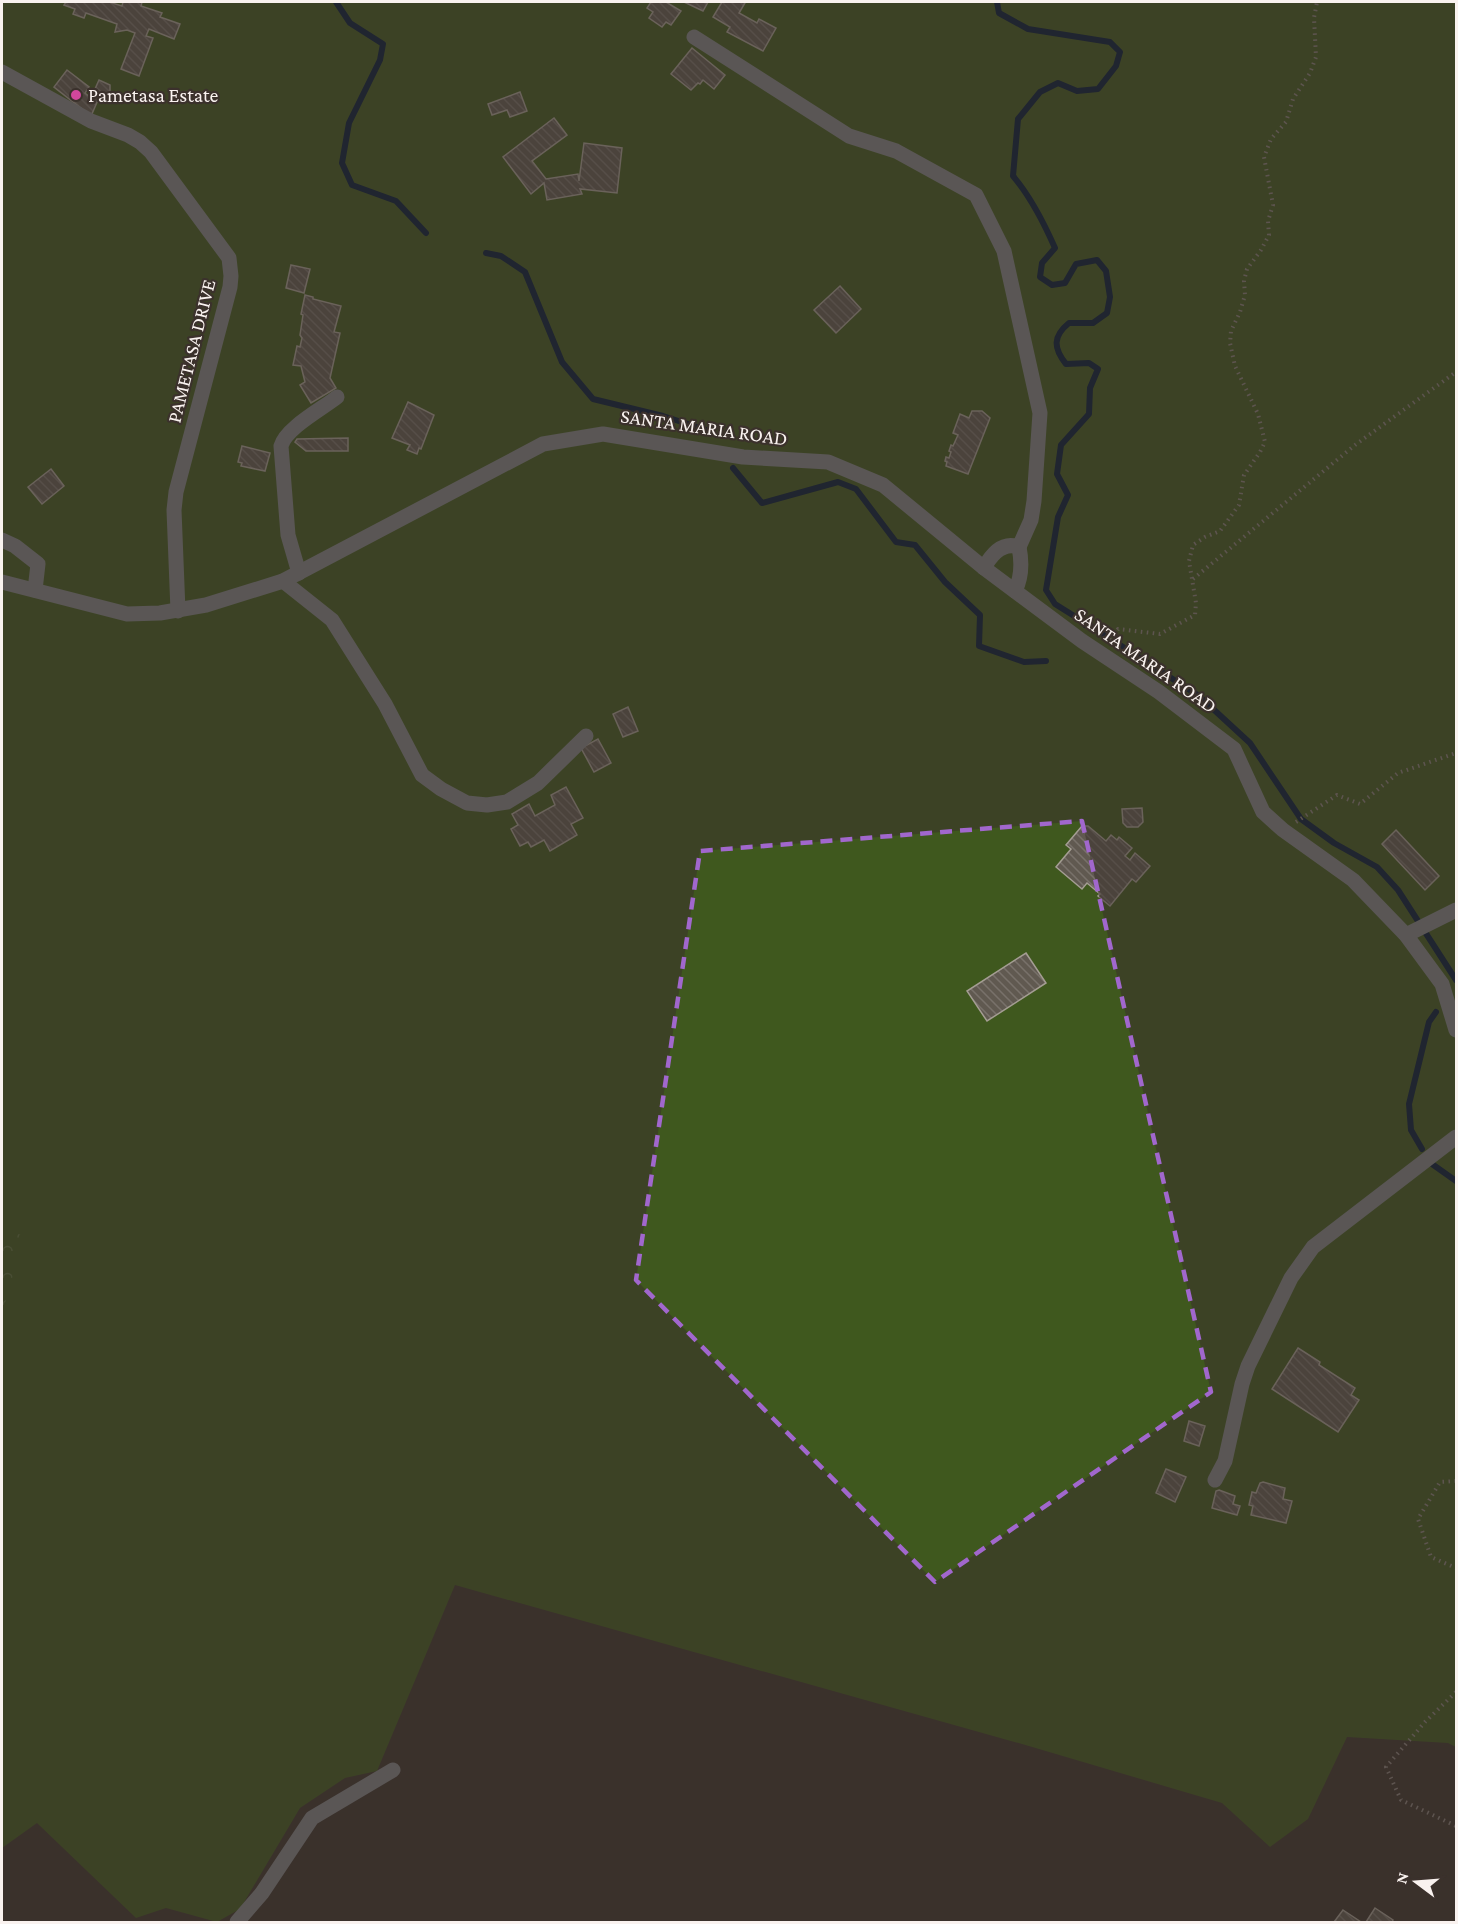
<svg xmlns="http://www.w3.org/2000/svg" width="1458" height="1924" viewBox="0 0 1458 1924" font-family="'Crimson Pro',serif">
<defs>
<pattern id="forest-crowns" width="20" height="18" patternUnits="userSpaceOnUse" patternTransform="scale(1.5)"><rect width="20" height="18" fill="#3f581e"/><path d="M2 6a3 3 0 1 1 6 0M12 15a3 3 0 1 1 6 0" fill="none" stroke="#5c703f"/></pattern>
<pattern id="building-back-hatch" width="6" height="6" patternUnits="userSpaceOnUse" patternTransform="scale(1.5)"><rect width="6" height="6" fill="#605950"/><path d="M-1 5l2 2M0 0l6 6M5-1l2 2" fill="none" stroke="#78716a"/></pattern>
</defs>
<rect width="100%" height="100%" fill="#3b312c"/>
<polygon fill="#3f581e" points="2,2 1456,2 1456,1747 1448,1743 1347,1737 1308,1819 1270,1847 1222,1803 1022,1744 455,1585 377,1771 345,1778 300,1808 240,1909 217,1922 166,1908 136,1918 37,1823 2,1848"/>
<polygon fill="url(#forest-crowns)" points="2,1228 24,1236 2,1314"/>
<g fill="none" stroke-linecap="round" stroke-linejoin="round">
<g stroke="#021735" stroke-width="6">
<polyline points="336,2 350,23 383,44 380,60 349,123 342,163 352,185 396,201 426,233"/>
<path d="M997,2L999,13L1028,29L1110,42L1120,52L1116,66L1098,89L1077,91L1058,83L1040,92L1018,119L1013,176C1031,197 1044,223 1055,248L1042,263L1040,277L1052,285L1065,283L1076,264L1097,260L1106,271L1110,297L1107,313L1093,323H1069C1053,336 1053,348 1066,364L1089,363L1098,369L1090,388L1089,414L1061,445L1057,474L1068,495L1058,517L1046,590L1055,604L1087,624"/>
<polyline points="486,253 501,256 525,272 562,362 593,399 663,416 713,432"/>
<polyline points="733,468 762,503 838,482 856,489 896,542 915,545 945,582 980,615 979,646 1024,662 1046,661"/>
<polyline points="1085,625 1087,624 1103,634"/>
<polyline points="1120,645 1199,696 1250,743 1301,819 1334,843 1377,867 1398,890 1456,980"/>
<polyline points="1422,1149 1411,1130 1409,1104 1429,1022 1436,1012"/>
<polyline points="1432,1164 1456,1181"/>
</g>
</g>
<g fill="url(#building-back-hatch)" stroke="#a49d93" stroke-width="1.5">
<polygon points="66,2 109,2 122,6 123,2 142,2 141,6 162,13 160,17 180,24 174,39 149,29 146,36 153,38 139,76 121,69 135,33 127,30 115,32 117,24 86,13 84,18 73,14 75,9 64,5"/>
<polygon points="651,2 666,2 681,11 671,25 666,22 662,27 649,18 653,12 647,8"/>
<polygon points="684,2 708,2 703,11"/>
<polygon points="722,2 742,2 745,3 739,13 757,23 759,19 776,28 763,51 727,32 730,27 713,17"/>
<polygon points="692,48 725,75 714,89 703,80 700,84 698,83 691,90 671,74"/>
<polygon points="67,70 89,87 85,93 91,98 99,80 110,85 110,102 98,100 91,116 54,87"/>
<polygon points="520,92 527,111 510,117 507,110 492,115 488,104"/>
<polygon points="554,118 567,135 532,161 546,179 578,174 579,181 584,143 622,148 617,193 580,189 582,194 547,200 544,183 531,194 503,157"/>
<polygon points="291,265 310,269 304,293 286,288"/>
<polygon points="840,286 861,309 836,333 814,310"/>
<polygon points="305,295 313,297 313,299 341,306 334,332 340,333 330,378 336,388 311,403 300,385 305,382 301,366 293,365 297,346 300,347 302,338 300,335 303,315 301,314"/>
<polygon points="408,402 434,415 421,449 419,448 417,454 407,450 410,445 392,438"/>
<polygon points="972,411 982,411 990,418 968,474 946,466 947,462 945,461 946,457 949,458 951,452 949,451 951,445 953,446 958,435 953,433 960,414 969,418"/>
<polygon points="348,438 348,451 306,451 295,442 297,439"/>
<polygon points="242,446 270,453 265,471 241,466 242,463 238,462"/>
<polygon points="51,469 64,486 42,504 28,487"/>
<polygon points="628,707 638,731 623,737 613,714"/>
<polygon points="598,739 611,763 594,772 581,748"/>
<polygon points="566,787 583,818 571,824 577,835 550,851 544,840 531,847 528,842 520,846 511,829 518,825 512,814 529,804 535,816 555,805 551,795"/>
<polygon points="1142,808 1143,822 1138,827 1127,827 1123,823 1122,809"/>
<polygon points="1082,826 1088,826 1106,841 1111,835 1117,840 1119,837 1132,848 1125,856 1130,860 1135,853 1150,866 1136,882 1132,879 1110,906 1098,896 1100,894 1087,883 1082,889 1056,867 1071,849 1066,845"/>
<polygon points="1396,830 1439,876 1425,890 1382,844"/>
<polygon points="1026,953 1046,983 987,1021 967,991"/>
<polygon points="1298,1348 1320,1362 1319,1365 1355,1388 1351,1395 1359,1400 1338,1432 1272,1389"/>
<polygon points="1189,1421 1205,1426 1199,1446 1184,1441"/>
<polygon points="1166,1469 1186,1477 1175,1502 1156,1493"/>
<polygon points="1263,1482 1285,1488 1283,1499 1292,1501 1286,1523 1251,1515 1253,1506 1249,1505 1252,1492 1256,1493 1260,1483"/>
<polygon points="1219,1490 1235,1496 1233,1504 1240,1506 1237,1515 1212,1508 1216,1491"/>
<polygon points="1375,1908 1393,1920 1392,1922 1366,1922"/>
<polygon points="1343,1910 1361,1922 1334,1922"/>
</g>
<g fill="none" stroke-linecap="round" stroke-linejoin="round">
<g stroke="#887f7b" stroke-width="4" stroke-dasharray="1.5 4.5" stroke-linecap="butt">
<polyline points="1193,579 1355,445 1456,372"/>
<polyline points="1111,640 1118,629 1160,634 1195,615 1196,603 1189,561 1193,545 1205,537 1220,531 1239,505 1244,475 1260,452 1265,442 1258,414 1235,366 1230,343 1231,331 1240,312 1245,295 1244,281 1247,269 1261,250 1269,235 1268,221 1273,205 1264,157 1271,139 1286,122 1293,99 1310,73 1316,57 1314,18 1317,2"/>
<polyline points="1296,822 1337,795 1360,804 1398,773 1456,753"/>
<polyline points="1456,1481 1440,1482 1418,1519 1431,1557 1456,1568"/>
<polyline points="1456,1692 1425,1722 1386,1767 1401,1800 1456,1826"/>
</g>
<g stroke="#808488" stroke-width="15">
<path d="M694,37L849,136L896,151L976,195L1004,251L1040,413L1034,501L1031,520L1019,547C1002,541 991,555 984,568"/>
<polyline points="2,72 91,121 128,135 140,142 151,152 229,258 231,276 230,287 176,492 174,510 178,611"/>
<polyline points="2,540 15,546 38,564 35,590"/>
<path d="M299,573L288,535L281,446C286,428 322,409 337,397"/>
<polyline points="283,581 332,620 385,704 422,775 441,789 467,803 487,805 507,802 538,783 586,736"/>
<polyline points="2,582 127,614 160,613 206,605 283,581 543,444 603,434 743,457 828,462 883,485 984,568 1082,641 1159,692 1234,749 1263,812 1283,830 1353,880 1406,935 1442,984 1456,1030"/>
<path d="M1015,591C1022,577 1022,562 1019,547"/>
<polyline points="1406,935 1456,910"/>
<polyline points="1215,1480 1225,1461 1242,1384 1248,1366 1291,1278 1313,1247 1456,1137"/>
<polyline points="237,1922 262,1893 312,1818 393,1770"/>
</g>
</g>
<path d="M0 0H1458V1924H0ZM1082,821L1211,1392L935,1582L636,1280L700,851Z" fill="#3b312c" fill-opacity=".55" fill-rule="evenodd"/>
<path fill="none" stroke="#a167cd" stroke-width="4.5" stroke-dasharray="12 8" stroke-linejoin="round" d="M1082,821L1211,1392L935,1582L636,1280L700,851Z"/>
<circle fill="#d1479c" stroke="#3b312c" stroke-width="2" cx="76" cy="95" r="6"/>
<g text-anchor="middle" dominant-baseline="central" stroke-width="4.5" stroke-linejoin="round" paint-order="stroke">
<g font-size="20" fill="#f9f2ef" stroke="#3b312c" text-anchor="start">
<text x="88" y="95">Pametasa Estate</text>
</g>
<g font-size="20" fill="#f9f2ef" stroke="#3b312c">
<text transform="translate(191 351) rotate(-76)">PAMETASA DRIVE</text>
<text transform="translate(704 427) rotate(8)">SANTA MARIA ROAD</text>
<text transform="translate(1146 660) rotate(35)">SANTA MARIA ROAD</text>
</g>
</g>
<rect width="1458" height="1924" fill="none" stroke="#f9f2ef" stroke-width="6"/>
<g transform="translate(1416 1882) rotate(286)" stroke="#3b312c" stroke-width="4.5" paint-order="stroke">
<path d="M0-4.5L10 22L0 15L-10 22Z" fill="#f9f2ef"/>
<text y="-9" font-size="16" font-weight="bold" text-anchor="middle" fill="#f9f2ef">N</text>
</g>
</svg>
